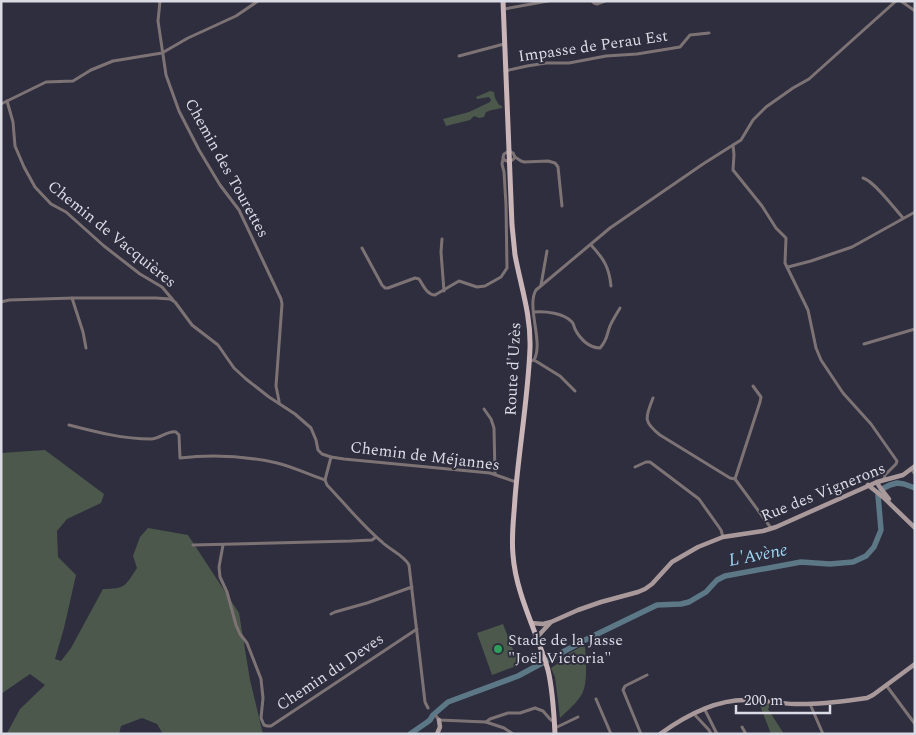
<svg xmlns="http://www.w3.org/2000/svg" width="916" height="735" viewBox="0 0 916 735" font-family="Spectral,serif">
<rect width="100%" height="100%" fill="#2e2e3e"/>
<g fill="#4c584b">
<polygon points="490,91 494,92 495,98 499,105 502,106 502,108 492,110 486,112 484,117 479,118 474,116 470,120 446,126 443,119 469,112 490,102 491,100 489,97 477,99 476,97"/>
<path d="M45,450L104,494L101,503L67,519L57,531L58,557L76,575L64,628L55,659L61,661L71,648L103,589C126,589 125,586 137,568L133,556L140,537L148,528L188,535L239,613L250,680L263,734H163L157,724L142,718L121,726L119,734H3L7,733L20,709L45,685L30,674L1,694V453Z"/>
<polygon points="503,624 519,665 492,675 477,633"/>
<path d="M582,646L585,647C586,660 588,683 582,694C577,703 567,711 560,718L555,677L551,668L557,664L561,658Z"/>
<polygon points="759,703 771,704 768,709 784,734 771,734"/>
</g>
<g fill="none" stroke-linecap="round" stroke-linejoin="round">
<polyline stroke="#5c7887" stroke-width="5.5" points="410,734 426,723 430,720 433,715 448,702 518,676 589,638 657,605 681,604 689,602 706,592 717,580 725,576 801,562 830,564 853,562 866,556 874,547 881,530 878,495 882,489 890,485 897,483 904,484 915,488"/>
<g stroke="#7d7375" stroke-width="3">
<polyline points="160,1 158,21 166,75 179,111 199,150 220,185 239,210 281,299 282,304 276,386 279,401 279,403"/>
<polyline points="592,1 594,3 597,4 605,1"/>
<polyline points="901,1 915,11"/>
<polyline points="504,9 548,1"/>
<polyline points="459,56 504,44"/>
<polyline points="505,71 527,66 546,63 569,63 606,56 637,54 680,47 690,35 709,33"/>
<polyline points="7,101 13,122 15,146 24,167 35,187 51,204 66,212 104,246 140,274 162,287 173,300"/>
<polyline points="1,104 46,82 73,81 91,70 113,61 162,53 188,38 236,16 258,1"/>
<polyline points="733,145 734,155 733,170 762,206 776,228 786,238 785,263 808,310 816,348 821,360 843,393 871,424 897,461 896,464 885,475 884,479"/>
<path d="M509,151L513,153L515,157C512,162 509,162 504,160L503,157L504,154Z"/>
<polyline points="515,157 521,161 524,162 548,161 555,163 558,167 562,206"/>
<path d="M863,178C874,181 895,209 903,218"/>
<polyline points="442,239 441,252 444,291"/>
<path d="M591,245C604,259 609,267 611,286"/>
<path d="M362,248L382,285L385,288H388L415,278L419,279C423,285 427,295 435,295L459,281L477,287L485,286L501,277L507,268L506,205L504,172L502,164L503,159"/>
<polyline points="788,267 811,261 852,247 915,212"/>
<polyline points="541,285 547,251"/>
<polyline points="72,298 83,332 86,348"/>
<polyline points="1,302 9,300 74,298 156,298 170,299 175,302 192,325 218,345 234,368 246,379 269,397 295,414 311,428 316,440 318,450 322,454 331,457 344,459 490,473 516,482"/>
<path d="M534,312C545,311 564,313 572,322C574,324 574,327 575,329C580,339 589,348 600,348C608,339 606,336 610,326C612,321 617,313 620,308"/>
<polyline points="864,344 915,329"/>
<polyline points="534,360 560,376 575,391"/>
<path d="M530,361L534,360C544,343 526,306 536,290L610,228L703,164L741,140L753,120L766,107L793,88L809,79L896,1"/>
<path d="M653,398C646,417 642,421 660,435L730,478L735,479L771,528"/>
<polyline points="484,409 491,419 494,428 495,474"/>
<path d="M69,425C96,432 123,439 151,439C160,439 168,430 176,432L179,435L180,458C212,454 245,456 277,463C294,467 309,475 325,480"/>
<path d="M331,457L325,480L327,485C345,504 362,525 382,542C390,550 404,555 409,565L425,702L428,708"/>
<polyline points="635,467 646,462 650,462 699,499 721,530 723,537"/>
<polyline points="911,469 915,474"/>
<polyline points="735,479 760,402 761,397 753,386"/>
<polyline points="193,545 351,541 372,540 376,537"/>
<polyline points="223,545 219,567 220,577 227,592 236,625 240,634 247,643 261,679 263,698 261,718 264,725 267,726 271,726 277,722 417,629"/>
<polyline points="331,614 335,612 367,603 412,587"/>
<polyline points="886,685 915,724"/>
<polyline points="596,699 611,734"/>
<polyline points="810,704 823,734"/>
<polyline points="704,708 717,734"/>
<polyline points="694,714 709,730 711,734"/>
<polyline points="436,716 439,720 486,722 490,719 508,713 520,713 535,708 543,711 550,719 554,722"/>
<polyline points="486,722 504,728 513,734"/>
<polyline points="742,727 746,734"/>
<polyline points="555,728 578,717"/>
<polyline points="641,734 623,690 625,686 647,675"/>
</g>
<g stroke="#a9999b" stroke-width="4.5">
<polyline points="877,482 879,486 889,499"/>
<polyline points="868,485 883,497 915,528"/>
<polyline points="531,623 543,624 551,622 578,610 601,602 638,592 645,589 652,584 672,562 698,547 723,537 763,531 776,527 877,482 903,475 915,466"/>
<polyline points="537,636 539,635 550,623"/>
<polyline points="437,734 440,727 439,720"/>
<path d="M660,734C685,716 714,700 745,700C761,699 778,704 795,704C819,705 844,701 867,698L873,695L915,664"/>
</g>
<path stroke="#cab5b9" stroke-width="5" d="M503,1L512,225C513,235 514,245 515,255C521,287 531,315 530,348C528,398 519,448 515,498C514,517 511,536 513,555C516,595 537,632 548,670C553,691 554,713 555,734"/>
</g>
<circle fill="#2e9e5b" stroke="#2e2e3e" stroke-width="2" cx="498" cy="649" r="5"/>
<g text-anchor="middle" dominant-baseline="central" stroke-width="4" stroke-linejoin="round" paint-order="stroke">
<g font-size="16" fill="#dbdbe6" stroke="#2e2e3e">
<text transform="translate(593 46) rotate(-8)">Impasse de Perau Est</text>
<text transform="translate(227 168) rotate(61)">Chemin des Tourettes</text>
<text transform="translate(112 234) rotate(39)">Chemin de Vacquières</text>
<text transform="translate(513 369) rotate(-87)">Route d'Uzès</text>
<text transform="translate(425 456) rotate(7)">Chemin de Méjannes</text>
<text transform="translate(823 492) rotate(-22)">Rue des Vignerons</text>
<text transform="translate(330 672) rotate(-34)">Chemin du Deves</text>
</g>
<g font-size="16" fill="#dbdbe6" stroke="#2e2e3e" text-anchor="start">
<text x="508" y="640">Stade de la Jasse<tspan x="508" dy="18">"Joël Victoria"</tspan></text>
</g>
<g font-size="18" font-style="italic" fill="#9fd5f4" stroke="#2e2e3e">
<text transform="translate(758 555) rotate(-11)">L'Avène</text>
</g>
</g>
<rect width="916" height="735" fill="none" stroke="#dbdbe6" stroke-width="5"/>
<path d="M736 705v8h94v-8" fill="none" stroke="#dbdbe6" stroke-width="2.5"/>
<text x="744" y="705" font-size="15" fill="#dbdbe6" stroke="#2e2e3e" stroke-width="4" paint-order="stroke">200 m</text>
</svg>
